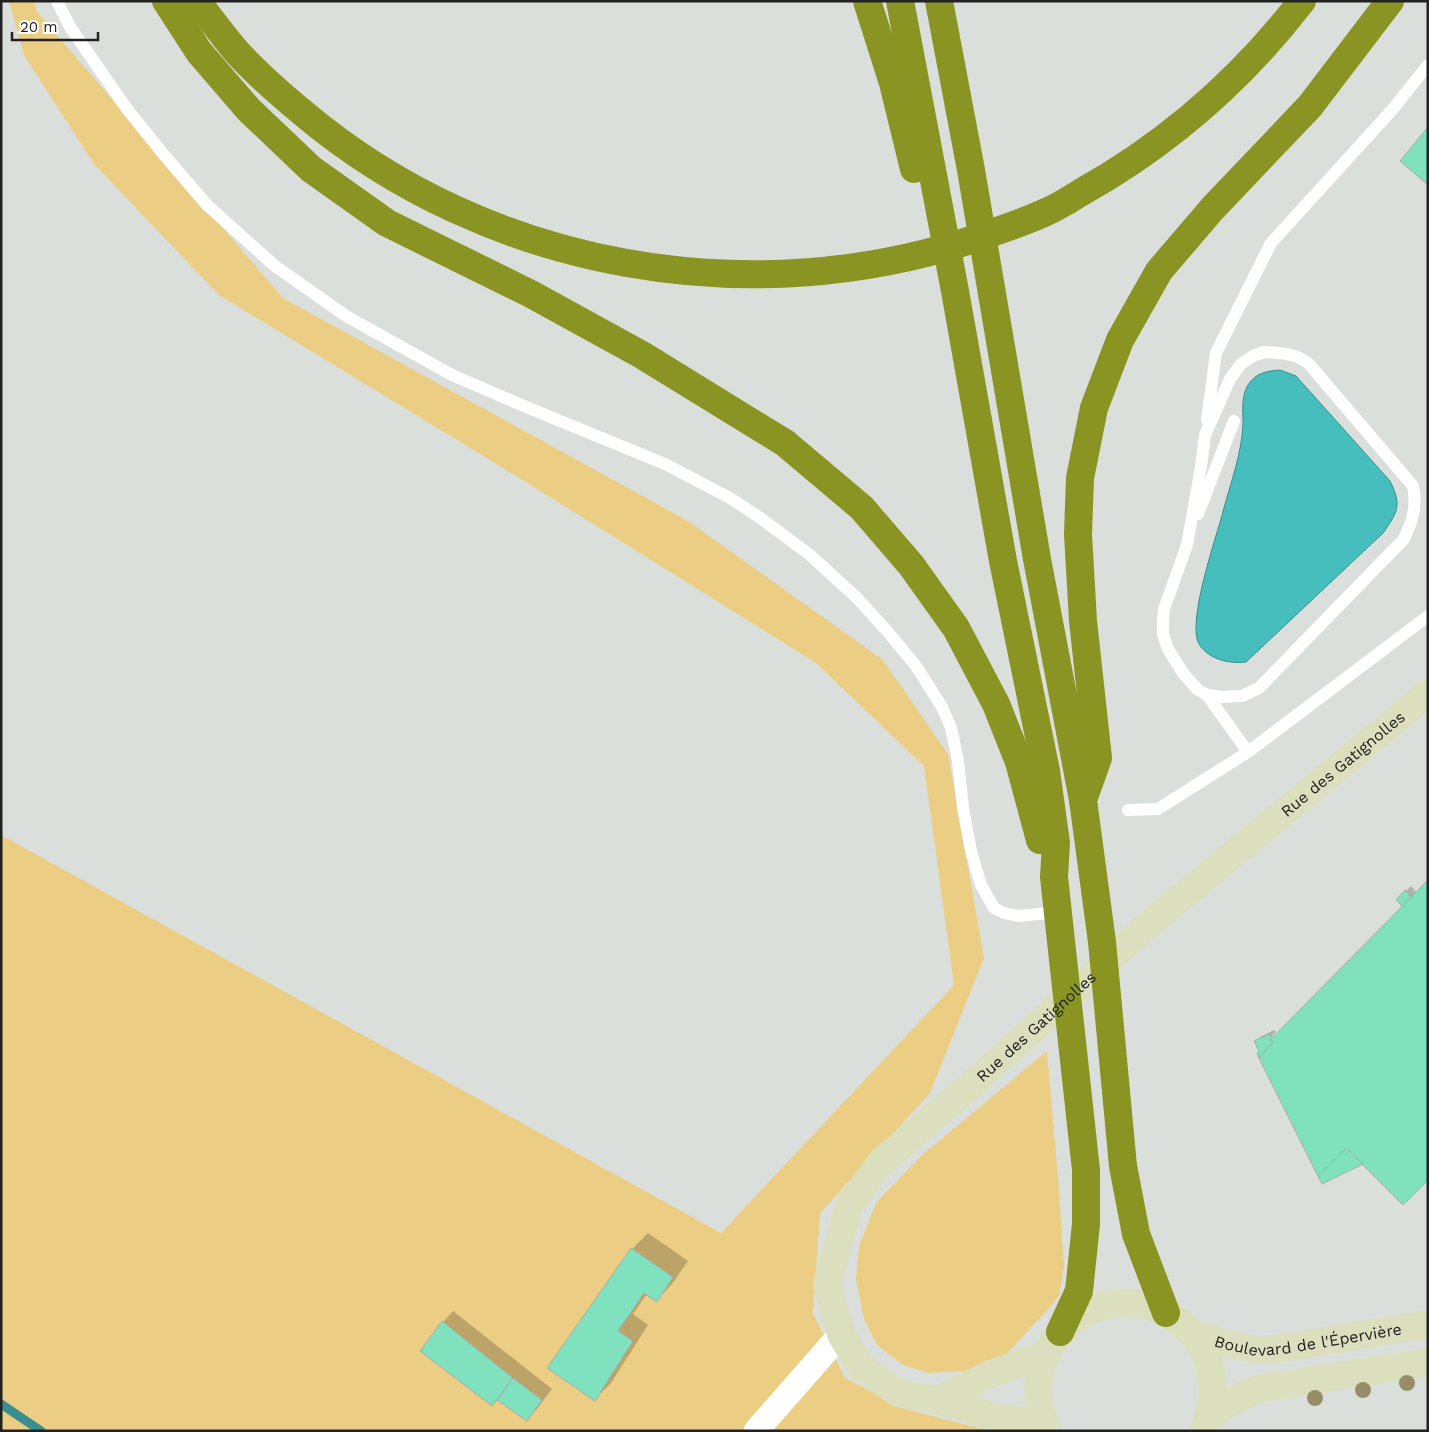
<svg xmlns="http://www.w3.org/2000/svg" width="1429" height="1432" viewBox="0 0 1429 1432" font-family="'Work Sans',sans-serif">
<rect width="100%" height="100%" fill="#dbdfdb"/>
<g fill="#ebce83">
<polygon points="9,1 34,1 37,12 283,298 688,521 883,660 948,754 984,958 930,1093 820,1213 813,1313 845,1378 905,1409 990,1431 1,1431 1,835 721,1233 954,985 924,766 816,663 513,474 219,295 94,164 24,55"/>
<polygon points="1047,1051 1058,1178 1064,1267 1059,1296 1050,1307 1004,1357 963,1371 929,1373 903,1365 877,1345 864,1319 856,1280 859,1246 876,1203 921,1156"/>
</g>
<path fill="#45bebd" stroke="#3a8f8e" d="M1280,370L1296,376L1390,481C1402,505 1398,512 1383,533L1246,662C1230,664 1209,660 1199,644C1187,624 1214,543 1221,519C1229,487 1242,455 1243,423C1243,411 1241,396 1248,385C1256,373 1266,371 1280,370Z"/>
<g fill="#0003">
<polygon points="1428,881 1428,1178 1403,1203 1363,1162 1323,1183 1258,1054 1260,1052 1255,1042 1260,1037 1274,1030 1276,1032 1272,1036 1274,1038 1404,906 1398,900 1406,891 1411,886 1417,893"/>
<polygon points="648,1233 688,1261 672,1284 657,1300 647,1294 633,1314 648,1325 611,1383 595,1399 632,1249"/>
<polygon points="453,1311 552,1389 537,1409 526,1420 498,1399 492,1404 421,1350 443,1322"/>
</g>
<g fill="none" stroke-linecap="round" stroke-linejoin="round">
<polyline stroke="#3a8f8e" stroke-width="9" points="1,1404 41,1431"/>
</g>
<g fill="#80e1be" stroke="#a6acaa">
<polygon points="1428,127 1428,185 1400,161"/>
<polygon points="1428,880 1428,1180 1403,1205 1346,1148 1318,1176 1259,1058 1273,1042 1270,1040 1272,1038"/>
<polygon points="1405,890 1411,897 1402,906 1396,900"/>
<polygon points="1269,1034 1272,1038 1270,1040 1273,1042 1259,1058 1257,1053 1259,1051 1254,1041"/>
<polygon points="1346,1148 1363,1164 1322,1184 1318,1176"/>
<polygon points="631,1248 673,1277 657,1302 644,1293 618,1331 633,1341 595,1401 547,1368"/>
<polygon points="442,1321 513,1378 492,1406 420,1351"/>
<polygon points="513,1378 542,1400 527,1421 497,1400"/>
</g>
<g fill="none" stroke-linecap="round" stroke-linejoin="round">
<g stroke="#fff" stroke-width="12">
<polyline points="57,1 70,27 127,109 164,155 207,205 275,266 346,316 452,375 531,409 665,464 730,498 759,517 810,555 856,597 887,631 916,666 942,707 951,728 958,761 963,808 971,851 981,885 994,908 1004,913 1018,916 1058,912"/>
<path d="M1264,352C1281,353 1296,353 1309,364L1413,486C1417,508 1413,519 1404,539L1259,688L1242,696L1222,697L1207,695L1197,689L1183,673L1168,649L1163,634V622L1164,609L1187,545L1201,467L1205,435L1230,379L1241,364L1253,356Z"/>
<polyline points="1207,420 1216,353 1271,243 1392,110 1428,65"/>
<polyline points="1198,514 1234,421"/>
<polyline points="1207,695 1248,752"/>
<polyline points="1128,810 1158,809 1248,752 1428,616"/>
</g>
<polyline stroke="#fff" stroke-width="25" points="756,1431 841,1334"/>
<g stroke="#dcdfbd" stroke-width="28">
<path id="s1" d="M1190,1332L1224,1343L1257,1350L1283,1348L1428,1324"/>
<polyline points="937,1400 988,1375 1046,1354"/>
<polyline points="1208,1419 1230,1402 1258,1389 1428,1362"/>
<path id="s2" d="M1045,1425L991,1416L937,1400L898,1393L860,1366L841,1334L827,1284L849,1205L881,1162L979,1078L1143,929L1428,693"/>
<path d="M1048,1431C1008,1352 1098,1269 1172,1317C1189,1328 1203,1345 1209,1364C1215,1386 1214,1410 1203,1431"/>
</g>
<g stroke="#899423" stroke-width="28">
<polyline points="166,1 199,52 249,110 311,169 387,223 531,294 642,355 785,443 862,508 911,565 956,628 996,704 1019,762 1040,840"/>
<path d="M197,1C210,18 223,36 237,52C257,74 280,94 303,113C488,269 752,315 980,237C1002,229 1025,222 1046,212C1058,207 1069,200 1080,193C1166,145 1241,80 1302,1"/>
<polyline points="867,1 893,83 914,169"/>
<polyline points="900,1 955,291 1003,561 1046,771 1056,843 1054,877 1086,1170 1086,1224 1079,1291 1060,1332"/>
<polyline points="939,1 971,170 1037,559 1083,800 1102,942 1123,1166 1136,1234 1166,1313"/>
<polyline points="1083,800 1098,758 1083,621 1078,534 1080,478 1094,408 1120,340 1159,271 1212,209 1310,106 1390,1"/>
</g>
</g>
<g fill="#978e69">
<circle cx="1407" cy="1383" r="8"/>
<circle cx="1363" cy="1390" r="8"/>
<circle cx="1315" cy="1398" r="8"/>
</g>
<g text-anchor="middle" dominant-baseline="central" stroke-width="5" stroke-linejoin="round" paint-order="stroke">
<g font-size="16" fill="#202120" stroke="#fff">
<text stroke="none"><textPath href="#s2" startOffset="1032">Rue des Gatignolles</textPath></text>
<text stroke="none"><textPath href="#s2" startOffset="628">Rue des Gatignolles</textPath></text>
<text stroke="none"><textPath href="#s1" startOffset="121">Boulevard de l'Épervière</textPath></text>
</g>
</g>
<rect width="1429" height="1432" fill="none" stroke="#202120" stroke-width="5"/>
<path d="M12 32v8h86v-8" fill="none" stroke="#202120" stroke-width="2.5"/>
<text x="20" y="32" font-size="15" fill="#202120" stroke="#ffffff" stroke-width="4" paint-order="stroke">20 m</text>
</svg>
